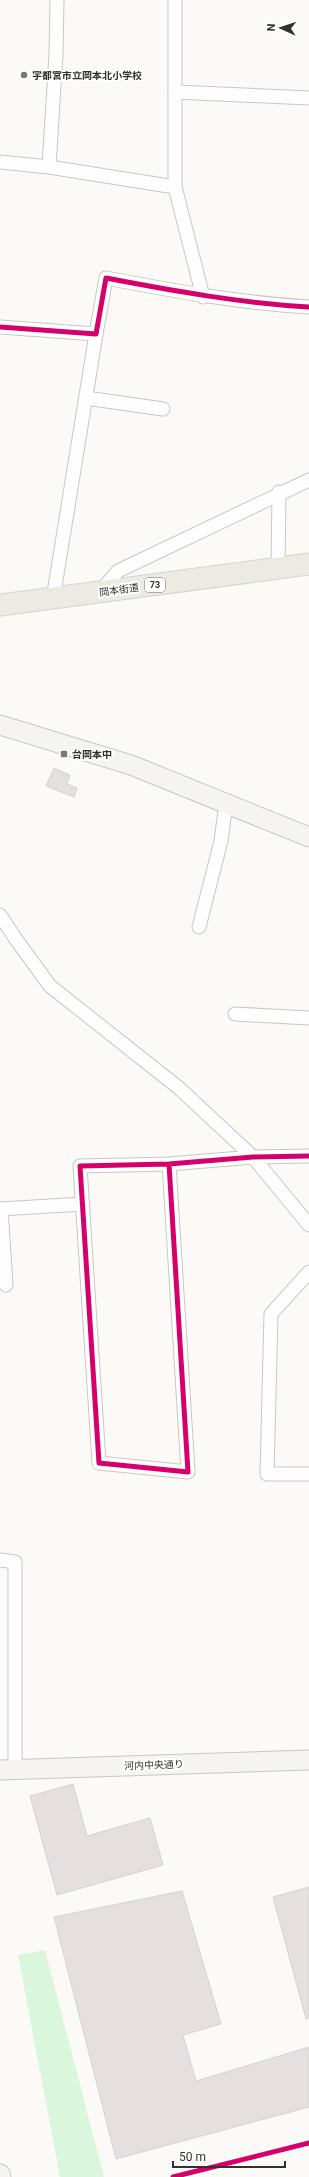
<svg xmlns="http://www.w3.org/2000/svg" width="309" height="2177" viewBox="0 0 309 2177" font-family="Roboto,'Noto Sans JP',sans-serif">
<rect width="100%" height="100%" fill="#fcfaf7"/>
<polygon fill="#daf6dc" points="45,1950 104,2177 60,2177 18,1955"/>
<g fill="#e5dfdf" stroke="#d7d2d3">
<polygon points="54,768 70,775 67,784 77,788 74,797 46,786"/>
<polygon points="73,1784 87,1836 150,1818 163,1865 57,1895 30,1796"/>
<polygon points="309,1887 309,2018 306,2019 273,1897"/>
<polygon points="182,1891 221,2024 183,2035 196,2081 309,2047 309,2107 116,2159 54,1917"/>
</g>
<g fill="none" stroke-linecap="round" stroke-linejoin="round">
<g stroke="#cac7c2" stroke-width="15">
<g id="street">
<polyline points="175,0 175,187 203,297"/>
<polyline points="175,92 309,98"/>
<polyline points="0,162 49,167 175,187"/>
<polyline points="49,167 56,55 57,0"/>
<path d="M0,327L96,334L106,278C174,291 240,303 309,307"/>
<polyline points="86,398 163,409"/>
<polyline points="278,568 279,492"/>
<polyline points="99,593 118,571 309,480"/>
<polyline points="53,599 96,334"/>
<polyline points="0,915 15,938 50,986 179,1088 253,1157 309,1225"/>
<polyline points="199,927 221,841 226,803"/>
<polyline points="235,1014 309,1018"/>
<polyline points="169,1164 188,1472 99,1463 80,1166 169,1164 253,1157 309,1156"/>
<polyline points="0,1209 83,1204"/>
<polyline points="1,1209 6,1285"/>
<polyline points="309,1272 271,1314 267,1474 309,1474"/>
<polyline points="0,1560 15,1562 15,1769"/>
</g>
</g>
<g stroke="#cac7c2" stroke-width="21">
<g id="secondary">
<polyline points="0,725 131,765 309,837"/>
<polyline points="0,1770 309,1760"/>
<polyline points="0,2174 1,2177"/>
</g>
</g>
<g stroke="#d6d4d1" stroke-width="23">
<polyline id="primary" points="0,605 309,564"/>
</g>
<use href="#street" stroke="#fffefe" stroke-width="13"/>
<use href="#secondary" stroke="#f5f4f1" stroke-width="19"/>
<use href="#primary" stroke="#edeae4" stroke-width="21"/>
<g stroke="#fff" stroke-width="8">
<g id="cycleway">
<path d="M0,327L96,334L106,278C174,291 240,303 309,307"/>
<polyline points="169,1164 188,1472 99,1463 80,1166 169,1164 253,1157 309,1156"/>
<polyline points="173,2177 309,2143"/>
</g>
</g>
<use href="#cycleway" stroke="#d6006c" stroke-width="5"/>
</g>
<g fill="#7b7771" stroke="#fff" stroke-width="1.5">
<circle cx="24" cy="75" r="4"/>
<rect x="60" y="750" width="8" height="8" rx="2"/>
</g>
<g text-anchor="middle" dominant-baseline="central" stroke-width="4" stroke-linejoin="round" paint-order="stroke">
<rect fill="#fff" stroke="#726e69" stroke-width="1" x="145" y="578" width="20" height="14" rx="3"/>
<g font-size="9" font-weight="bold" fill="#363029">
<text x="155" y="585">73</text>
</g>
<g font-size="10" font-weight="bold" fill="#363029" stroke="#fff" text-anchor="start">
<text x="32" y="75">宇都宮市立岡本北小学校</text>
<text x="72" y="754">台岡本中</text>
</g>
<g font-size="10" fill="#363029" stroke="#fff">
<text transform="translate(119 590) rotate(-8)">岡本街道</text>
<text transform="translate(154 1765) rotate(-2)">河内中央通り</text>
</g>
</g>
<g transform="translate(281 28) rotate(273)" stroke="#ffffff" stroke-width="3" paint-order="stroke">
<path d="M0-3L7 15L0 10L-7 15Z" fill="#363029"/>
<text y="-6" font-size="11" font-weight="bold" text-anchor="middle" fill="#363029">N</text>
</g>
<path d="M173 2161v6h112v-6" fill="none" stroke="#363029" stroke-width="2"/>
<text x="179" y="2161" font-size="12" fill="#363029" stroke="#ffffff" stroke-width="3" paint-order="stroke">50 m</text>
</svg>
